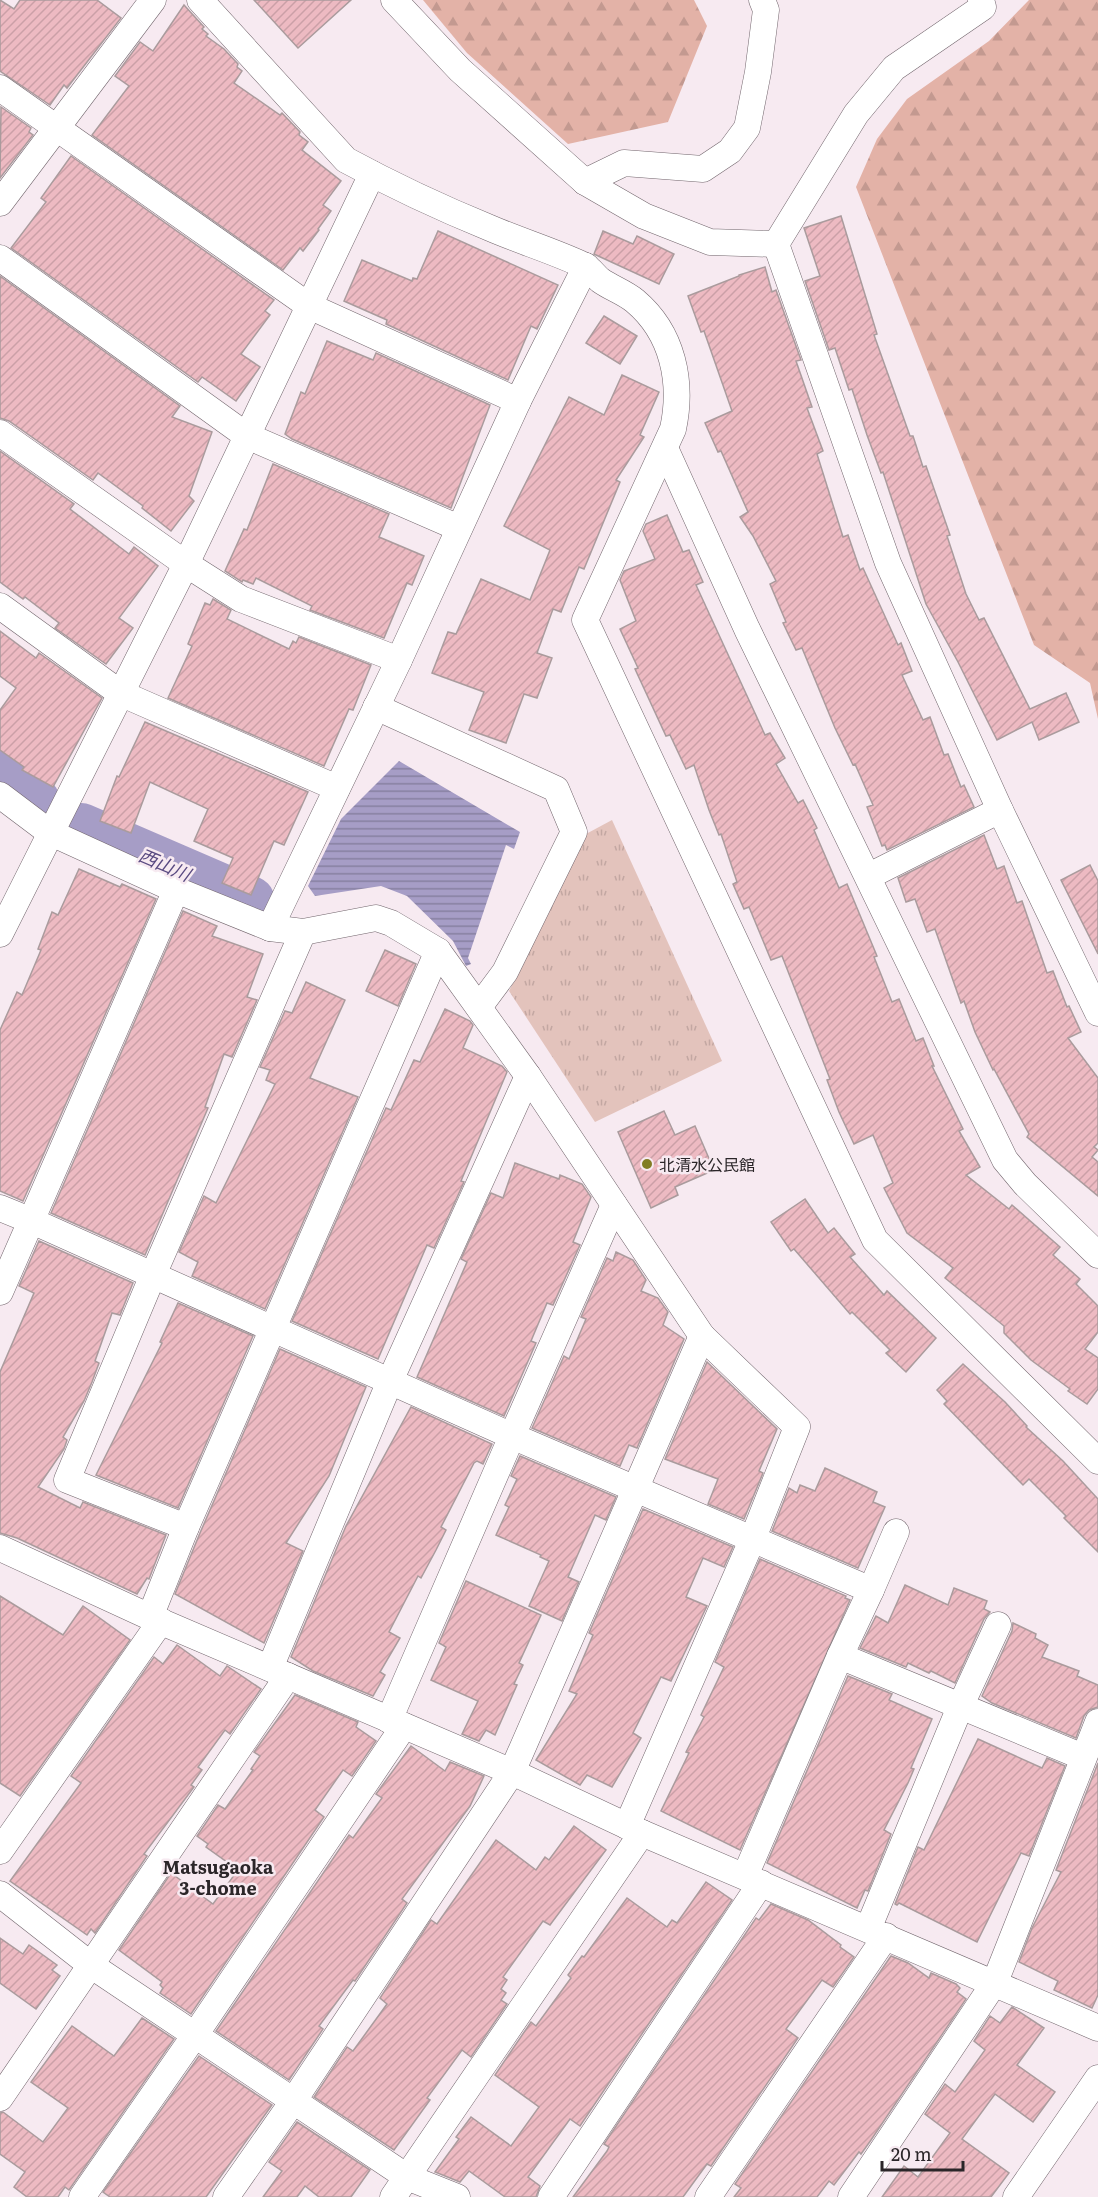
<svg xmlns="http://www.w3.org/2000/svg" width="1098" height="2197" viewBox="0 0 1098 2197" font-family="Literata,'Noto Sans JP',serif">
<defs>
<pattern id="forest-firs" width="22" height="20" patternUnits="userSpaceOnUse" patternTransform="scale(1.5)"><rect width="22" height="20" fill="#e3b2a7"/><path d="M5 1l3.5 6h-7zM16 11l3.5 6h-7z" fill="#c39990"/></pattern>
<pattern id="park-tufts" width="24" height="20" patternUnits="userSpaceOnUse" patternTransform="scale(1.5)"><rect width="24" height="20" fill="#e3c3bc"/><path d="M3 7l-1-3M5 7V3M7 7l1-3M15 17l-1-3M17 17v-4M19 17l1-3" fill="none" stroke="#c3a7a2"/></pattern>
<pattern id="water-rules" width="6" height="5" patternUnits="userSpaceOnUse" patternTransform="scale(1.5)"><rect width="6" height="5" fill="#a69dc6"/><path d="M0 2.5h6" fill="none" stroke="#8780a1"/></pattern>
<pattern id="building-hatch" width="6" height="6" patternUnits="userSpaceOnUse" patternTransform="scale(1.5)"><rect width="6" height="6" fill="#edbac2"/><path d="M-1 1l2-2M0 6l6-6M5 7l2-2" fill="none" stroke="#cba0a7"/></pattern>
</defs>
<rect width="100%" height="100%" fill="#f7eaf1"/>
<g fill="url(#forest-firs)">
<polygon points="423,0 694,0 707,26 668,122 568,144 467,53"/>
<polygon points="1029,0 1098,0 1098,719 1090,683 1034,645 856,187 877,139 907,99 989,41"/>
</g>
<polygon fill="url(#park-tufts)" points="612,820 722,1061 595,1122 509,991 586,834"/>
<polygon fill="url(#water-rules)" points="399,761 520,832 514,849 506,845 468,958 471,964 466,966 453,941 407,896 381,886 315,896 308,886 341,819"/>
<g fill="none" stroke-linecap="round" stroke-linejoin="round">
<g stroke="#a69dc6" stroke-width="50">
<polyline points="0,776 35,801"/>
<polyline points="81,828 250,901"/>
</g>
</g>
<g fill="url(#building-hatch)" stroke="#aa9b9d" stroke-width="1.5">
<polygon points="0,0 14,9 20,0 97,0 121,18 67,88 64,85 50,105 0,71"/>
<polygon points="254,0 351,0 298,48"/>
<polygon points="184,5 204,27 202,29 208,34 206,36 224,49 238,64 237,67 242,71 234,83 280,115 282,113 300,132 299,135 308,142 302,150 341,181 323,205 331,211 318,229 319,230 303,251 300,248 283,270 92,135 129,86 115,76 140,42 153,51"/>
<polygon points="1,107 31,128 29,132 33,135 0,178"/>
<polygon points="71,156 274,300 265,311 270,315 241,354 260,367 236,401 202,377 198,382 11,248 46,202 41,198"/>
<polygon points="841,216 877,334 874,335 910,436 913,436 923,467 926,466 941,509 950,535 947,536 966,594 979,620 984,618 1030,709 1066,693 1079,722 1039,740 1032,722 997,740 958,662 926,604 883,472 881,473 867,435 852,389 849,390 835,348 829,350 805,281 820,276 804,228"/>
<polygon points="438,231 558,285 537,329 531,326 508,380 386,324 387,320 344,301 362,260 412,281 413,278 417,279"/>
<polygon points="603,231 633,244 637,236 674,254 659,284 594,254"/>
<polygon points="765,267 772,292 776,290 801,360 796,361 812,407 807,408 823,451 817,454 843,537 848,535 860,570 863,568 898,645 901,643 912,671 902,675 923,720 930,717 944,755 948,754 961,787 964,785 974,807 887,850 885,845 882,846 867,807 873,805 855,764 853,765 835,728 802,648 796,650 783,623 786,622 770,584 776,581 753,536 740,517 748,512 721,451 718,452 705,423 732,411 704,331 701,332 688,296 739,276 739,275"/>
<polygon points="0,276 180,406 172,417 212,432 189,496 194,501 171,531 142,508 143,506 98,473 93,480 9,421 0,418"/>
<polygon points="604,316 637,336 620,364 586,343"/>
<polygon points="327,341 373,360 376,353 490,405 451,508 292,439 285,434 301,392 305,394"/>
<polygon points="622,375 659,392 640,435 644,437 616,480 620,482 584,569 579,567 561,612 553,609 537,653 552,658 537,698 524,694 506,743 469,730 484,692 432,673 448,632 456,634 481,579 530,600 550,550 504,526 569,397 604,415"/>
<polygon points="0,451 74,504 70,509 129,554 134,547 158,566 119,618 133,628 106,664 55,628 59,623 25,597 23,599 0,582"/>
<polygon points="273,464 389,514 379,537 424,556 412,585 407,583 384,638 310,610 312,606 256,578 253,584 243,580 242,582 225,571 244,529 247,530"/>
<polygon points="667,515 683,552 689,550 703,582 696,585 765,735 770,733 785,758 776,764 798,803 803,800 817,828 814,830 839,888 847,884 877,956 874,957 892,1002 899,999 916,1041 923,1038 934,1066 932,1066 963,1129 959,1131 980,1167 966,1175 1009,1209 1012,1205 1060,1247 1053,1255 1080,1279 1076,1284 1098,1306 1098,1332 1085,1349 1098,1358 1098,1389 1087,1404 1068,1391 1070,1389 1031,1360 1004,1333 1004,1326 945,1278 953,1268 907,1233 884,1188 893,1183 873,1135 854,1144 839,1112 827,1080 830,1079 782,956 771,960 749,907 744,909 733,884 737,882 721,834 719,835 709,810 694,765 686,769 670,735 666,736 635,669 638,668 620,629 636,621 620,580 624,571 655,559 643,531 646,524"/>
<polygon points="213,599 231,610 227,619 289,649 293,641 296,643 299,637 371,665 353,710 349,709 324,766 168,698 192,646 188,644 205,603 210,605"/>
<polygon points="0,631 36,658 39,653 102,698 53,787 22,770 24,767 0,750 0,710 16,688 0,676"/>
<polygon points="145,722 308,792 284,845 274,841 251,895 222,883 233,858 194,841 208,809 150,782 131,833 100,821 117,776 119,777"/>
<polygon points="984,835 997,869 1004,866 1017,903 1022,901 1047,973 1053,971 1067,1007 1069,1006 1081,1032 1068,1038 1098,1078 1098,1143 1094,1147 1098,1150 1092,1157 1098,1162 1098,1196 1027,1137 1029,1134 994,1069 993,1070 975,1032 964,1001 961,1003 935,929 927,932 915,899 906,902 898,878"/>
<polygon points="1090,865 1098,881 1098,954 1061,880"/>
<polygon points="79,869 120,887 122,884 156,899 23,1201 0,1191 0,1030 17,992 22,995 41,950 38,949 52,912 58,915"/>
<polygon points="183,911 217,926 212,936 263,954 247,997 257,1000 232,1057 224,1054 205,1107 208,1108 145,1255 51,1213"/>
<polygon points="385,950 416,964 398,1006 366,991"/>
<polygon points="306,982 345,1000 310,1078 358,1097 265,1309 192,1276 198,1262 179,1252 204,1196 216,1203 275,1084 266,1080 270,1070 260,1067 285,1011 292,1013"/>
<polygon points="445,1009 470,1021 473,1025 463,1048 502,1066 507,1072 461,1181 464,1182 434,1248 427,1245 378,1359 292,1321 386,1108 391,1110 414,1060 420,1062"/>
<polygon points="664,1111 675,1135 695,1126 714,1170 675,1187 678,1195 651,1208 618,1132"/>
<polygon points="515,1163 559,1179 560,1175 582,1184 591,1197 573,1242 580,1245 553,1305 547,1303 531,1341 536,1343 504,1416 417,1377 467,1262 461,1259 491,1193 503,1198"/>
<polygon points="805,1199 828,1233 834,1228 855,1254 850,1257 884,1295 887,1291 936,1338 906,1372 886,1353 890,1350 852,1312 850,1314 794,1249 791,1251 771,1222"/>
<polygon points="39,1241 133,1283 120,1315 112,1313 95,1361 99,1363 92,1382 84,1401 63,1437 67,1440 64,1449 38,1487 80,1508 83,1502 166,1535 149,1579 147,1578 137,1594 17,1538 0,1533 0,1372 34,1293 19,1286"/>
<polygon points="616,1252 633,1260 646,1280 641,1291 658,1298 668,1312 663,1325 684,1339 637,1448 629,1445 620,1466 532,1428 564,1356 569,1359 586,1319 581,1317 607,1258 613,1261"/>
<polygon points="178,1303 253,1336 178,1508 96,1475 162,1343 160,1342"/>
<polygon points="280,1349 366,1387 329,1476 286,1543 303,1551 264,1643 175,1594 200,1533"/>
<polygon points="707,1362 777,1429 759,1471 763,1473 744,1519 708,1504 718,1479 665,1459"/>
<polygon points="963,1364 1005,1402 1027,1426 1026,1427 1063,1461 1098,1499 1098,1552 1064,1518 1066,1516 1029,1479 1023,1485 944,1404 947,1401 937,1390"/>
<polygon points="411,1407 492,1444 483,1464 477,1461 474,1463 441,1527 446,1530 436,1550 421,1578 418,1576 389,1632 400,1638 380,1672 385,1675 373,1696 313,1671 291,1657 346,1526"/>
<polygon points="520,1456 616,1497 606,1520 595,1515 568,1577 579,1582 562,1621 529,1606 549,1561 540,1557 541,1555 496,1535 509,1507 505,1505 517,1479 511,1476"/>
<polygon points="825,1468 877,1492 873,1502 885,1507 858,1568 772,1531 789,1488 797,1493 800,1485 815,1491"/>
<polygon points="643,1509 733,1547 724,1567 703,1558 686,1597 707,1606 671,1681 661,1677 633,1733 641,1738 612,1787 587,1775 580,1785 536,1760 577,1694 569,1691 593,1635 589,1633"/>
<polygon points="760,1559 846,1596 845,1598 850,1600 740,1850 661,1811 689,1753 686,1752 704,1717 701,1715 724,1667 715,1662"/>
<polygon points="466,1581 541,1615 519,1663 523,1665 514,1684 517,1685 495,1735 486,1730 479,1741 462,1734 478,1701 431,1680 446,1647 439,1643"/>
<polygon points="905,1585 948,1605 954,1588 987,1601 984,1609 990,1612 984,1619 955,1683 931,1671 929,1673 908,1663 906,1667 860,1648 876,1616 888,1623"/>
<polygon points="0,1596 63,1635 83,1606 130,1640 20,1796 0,1783"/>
<polygon points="1013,1623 1036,1634 1035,1638 1048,1645 1042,1657 1079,1671 1077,1676 1098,1685 1098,1707 1089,1710 1084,1716 1076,1738 992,1703 982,1696 1012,1631"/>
<polygon points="177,1645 220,1676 227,1666 261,1689 230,1734 225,1730 198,1767 202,1770 191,1785 194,1787 144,1854 147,1856 95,1933 91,1929 87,1935 10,1881 81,1783 71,1776 154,1657 163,1664"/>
<polygon points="848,1676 892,1694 889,1700 932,1719 911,1768 914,1769 908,1783 884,1830 891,1834 868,1891 865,1890 857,1908 767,1863"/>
<polygon points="295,1695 358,1722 356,1727 376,1741 352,1776 343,1770 315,1810 324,1817 191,2014 160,1993 163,1988 160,1985 162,1982 119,1950 171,1873 213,1904 238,1870 206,1847 208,1844 197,1836 218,1805 225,1809 253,1770 251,1769 260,1756 254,1752"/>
<polygon points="978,1739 1042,1768 1047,1758 1065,1766 1029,1856 1021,1853 977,1942 899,1903 897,1905 895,1904 918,1847 924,1850"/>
<polygon points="411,1746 445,1771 450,1762 484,1776 470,1806 402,1899 407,1903 355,1981 353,1980 319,2026 323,2029 289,2080 216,2031 349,1835 353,1838 382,1798 376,1794"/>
<polygon points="1098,1763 1098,1995 1092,2008 1054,1990 1058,1981 1019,1962 1032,1928 1061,1872 1056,1870"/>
<polygon points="574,1826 606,1850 550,1925 543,1921 503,1977 507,1980 501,1989 506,1993 501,2000 507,2004 471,2057 462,2050 427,2098 430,2100 394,2150 314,2097 347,2047 353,2051 387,2004 380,1998 431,1920 437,1924 496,1840 536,1870 545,1857 549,1860"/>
<polygon points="706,1882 732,1900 580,2126 570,2119 528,2177 540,2186 536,2197 505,2197 469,2171 460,2182 435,2172 459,2139 456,2137 471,2117 511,2146 539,2107 495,2075 531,2022 536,2026 571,1978 568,1975 582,1956 584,1957 627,1898 667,1927 672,1920 677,1923"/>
<polygon points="771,1904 808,1920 841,1945 840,1947 854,1957 833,1987 822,1980 786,2029 798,2038 711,2166 707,2164 683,2197 573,2197 607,2151 609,2147 604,2144 756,1918 759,1920"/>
<polygon points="0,1938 23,1954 29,1945 57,1965 52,1970 60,1976 36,2009 0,1983"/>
<polygon points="891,1956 908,1963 929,1978 931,1973 956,1984 960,1988 957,1992 966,1999 871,2140 861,2154 859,2152 834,2185 829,2181 817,2197 734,2197 741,2188 735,2184"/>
<polygon points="1012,2007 1044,2028 1017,2065 1055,2092 1033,2122 995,2094 962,2139 1009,2173 991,2197 882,2197 904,2166 918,2177 950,2133 925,2114 945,2084 955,2092 985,2050 974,2041 990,2016 1000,2023"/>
<polygon points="142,2018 174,2039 69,2190 65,2187 58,2197 27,2197 14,2187 25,2172 0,2154 0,2113 3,2112 43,2142 68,2108 31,2082 72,2026 114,2056"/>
<polygon points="199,2056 272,2105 206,2197 110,2197 103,2192"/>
<polygon points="297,2122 370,2170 351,2197 319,2197 305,2186 297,2197 263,2197 282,2171 269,2162"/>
</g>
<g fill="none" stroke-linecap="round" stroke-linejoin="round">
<g stroke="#72666d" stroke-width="27">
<g id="minor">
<path d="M200,0L346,160C392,185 441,208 490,228C520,241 553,251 583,265C590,268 594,275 600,280C611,288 624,292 635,301C673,333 683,382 673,429L585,620L875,1240L1098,1461"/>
<polyline points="394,0 460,70 585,182 644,216 710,242 776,244 856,114 894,68 983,7 981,0"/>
<polyline points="0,88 309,306 518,401"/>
<polyline points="585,182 624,163 703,169 730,151 747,128 758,72 766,10 762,0"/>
<polyline points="0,203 153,0"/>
<polyline points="776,244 888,563 1000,810 1098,1013"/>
<polyline points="0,258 247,436 459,528"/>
<polyline points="0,433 186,564 241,599 399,660"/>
<polyline points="665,448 747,629 1005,1160 1025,1184 1098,1255"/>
<polyline points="0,606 120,693 337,788"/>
<polyline points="376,707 556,789 574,832 505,972 479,1007"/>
<polyline points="0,795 49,832 176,890 270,928 303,932 376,918 391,923 438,951 528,1076 702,1336 797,1427 753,1538 627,1826"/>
<polyline points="869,876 1000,810"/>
<polyline points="270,928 399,660 518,401 586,266"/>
<polyline points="0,934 186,564 372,174"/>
<polyline points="614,1205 512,1436 871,1590 896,1532"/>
<polyline points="0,1208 32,1221 512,1436 389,1720"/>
<polyline points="0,1292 176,890"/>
<polyline points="702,1336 512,1772 642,1833 1098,2028"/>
<polyline points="186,1527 67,1480 153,1275 303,932"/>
<polyline points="0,1548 150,1617 512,1772 294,2100 226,2197"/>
<polyline points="150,1617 186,1527 438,951"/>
<polyline points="840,1656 1083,1757"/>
<polyline points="270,1668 390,1381 528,1076"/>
<polyline points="0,1851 161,1621"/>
<polyline points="745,1876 840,1656 871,1590"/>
<polyline points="0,1894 92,1966 407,2177 457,2197"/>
<polyline points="868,1929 960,1707 998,1625"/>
<polyline points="0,2098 288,1676"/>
<polyline points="82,2197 195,2035 404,1726"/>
<polyline points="393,2197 642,1833"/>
<polyline points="551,2197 761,1883"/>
<polyline points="708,2197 886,1936"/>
<polyline points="851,2197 995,1982 1098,1722"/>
<polyline points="1016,2197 1098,2078"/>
</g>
</g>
<use href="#minor" stroke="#fff" stroke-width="26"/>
</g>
<circle fill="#817d24" stroke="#f7eaf1" stroke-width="2" cx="647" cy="1164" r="6"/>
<g text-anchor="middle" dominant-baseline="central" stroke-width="5" stroke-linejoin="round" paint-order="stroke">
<g font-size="16" fill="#2b2629" stroke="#f7eaf1" text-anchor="start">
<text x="659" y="1164">北清水公民館</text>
</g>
<g font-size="18" font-style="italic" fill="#594a81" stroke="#f7eaf1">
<text transform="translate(165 864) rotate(23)">西山川</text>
</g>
<g font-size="18" font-weight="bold" fill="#2b2629" stroke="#f7eaf1">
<text x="218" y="1866">Matsugaoka<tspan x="218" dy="21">3-chome</tspan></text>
</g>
</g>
<path d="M882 2161v9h81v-9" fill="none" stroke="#2b2629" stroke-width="3"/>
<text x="891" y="2161" font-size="18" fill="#2b2629" stroke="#f7eaf1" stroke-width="4.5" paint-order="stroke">20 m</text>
</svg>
